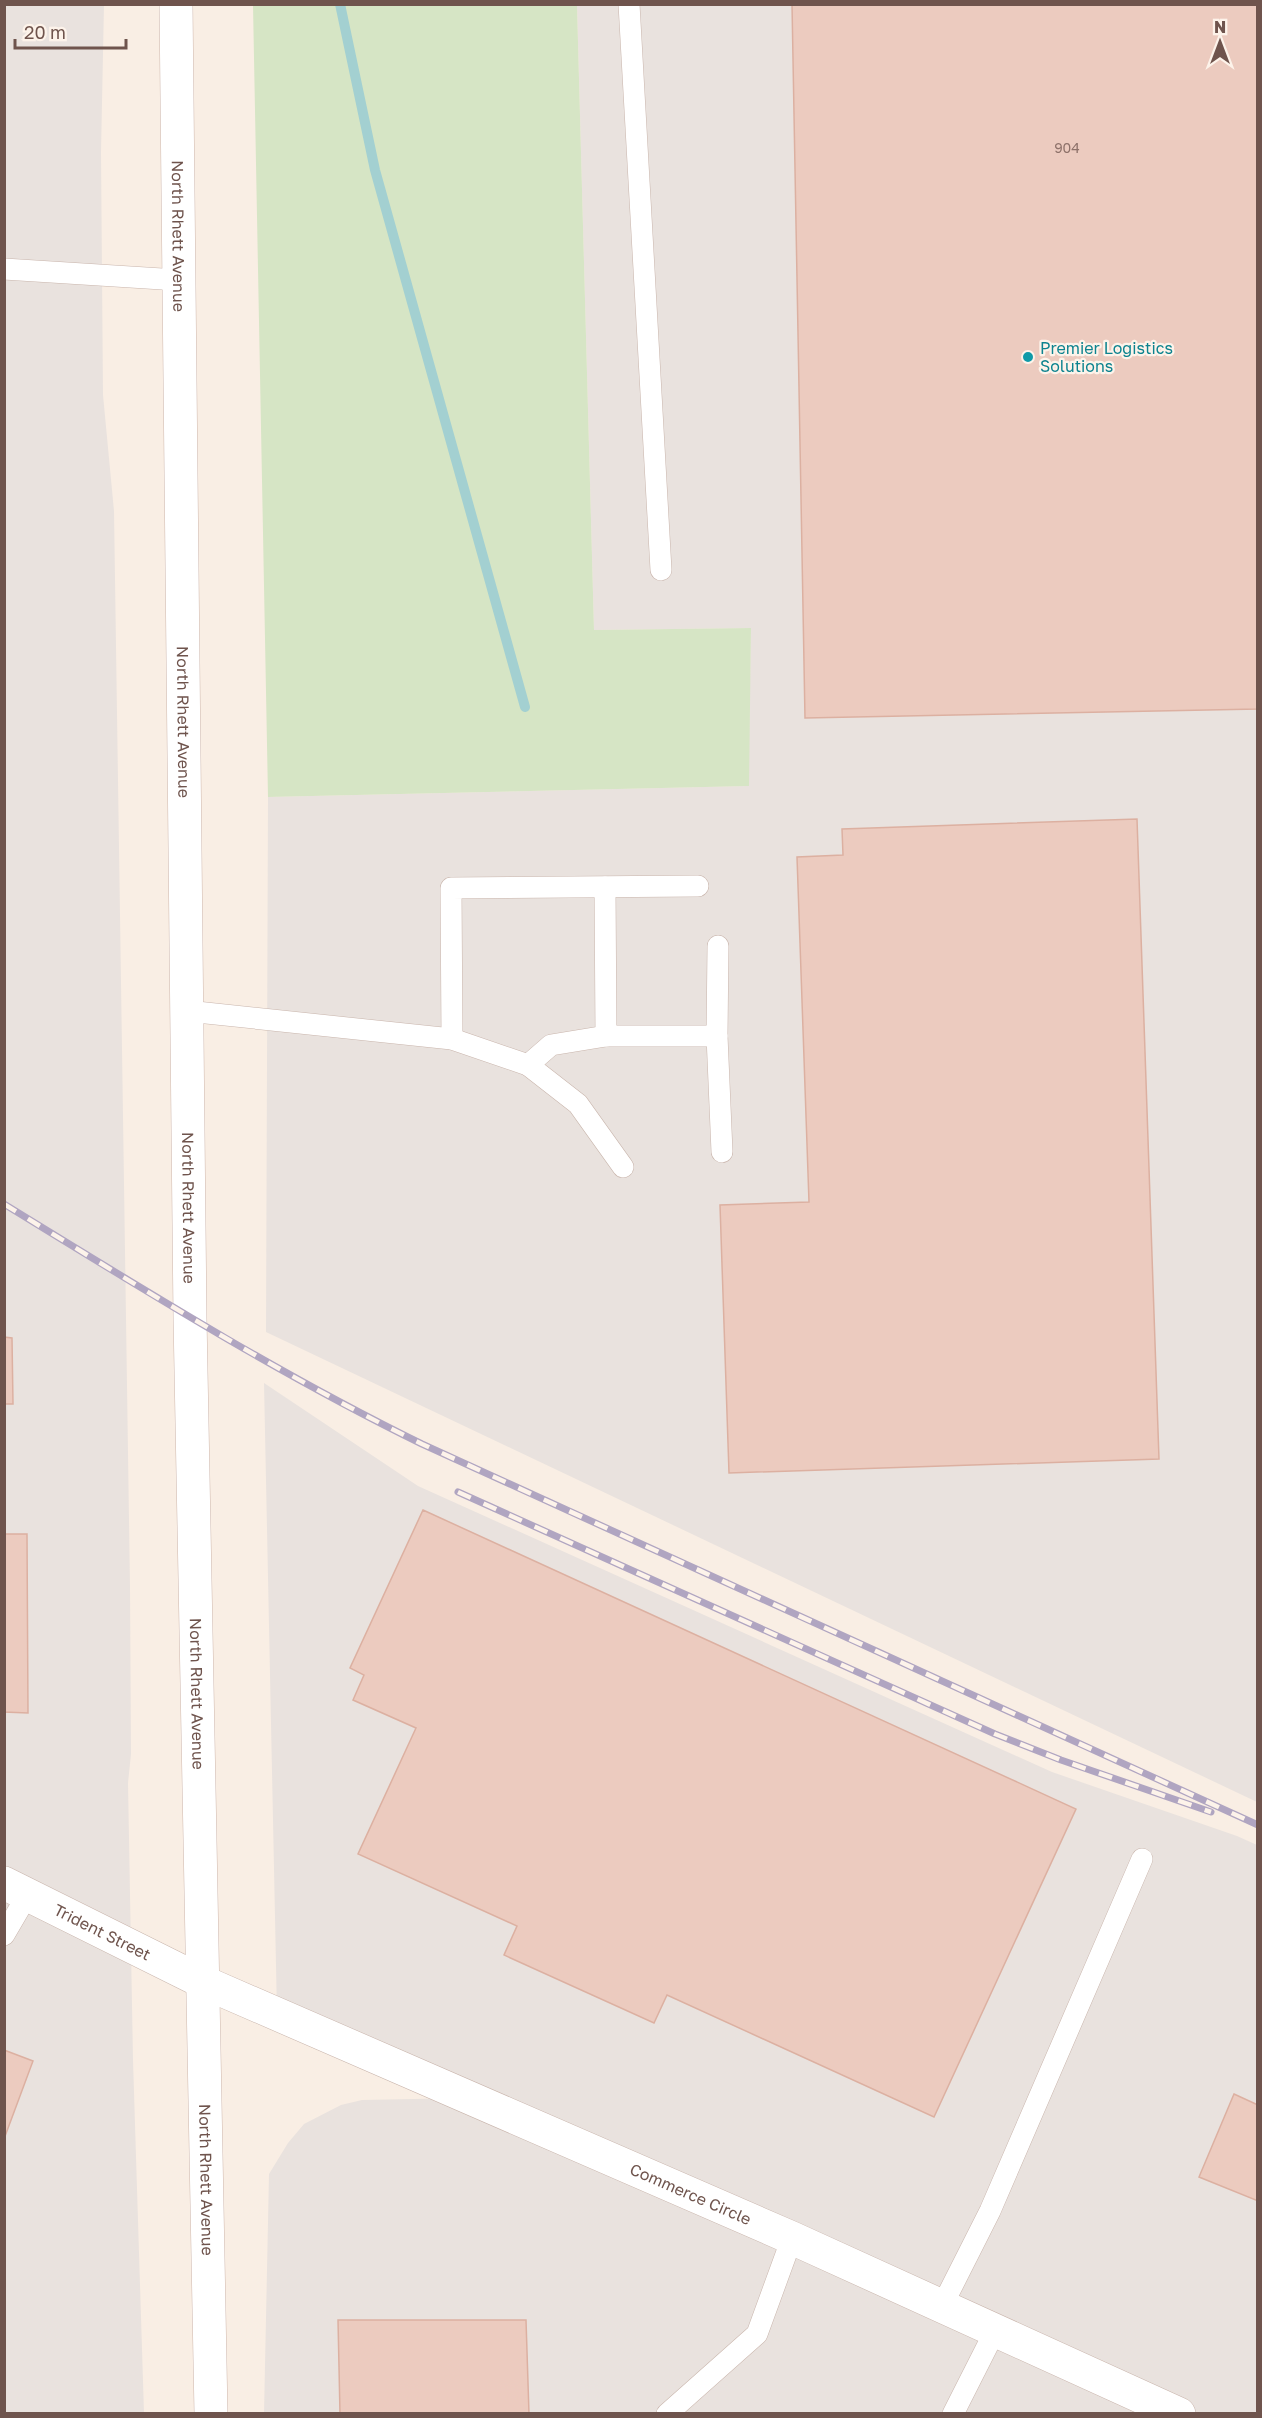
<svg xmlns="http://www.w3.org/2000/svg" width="1262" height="2418" viewBox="0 0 1262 2418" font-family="'Golos Text',sans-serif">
<rect width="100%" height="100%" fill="#f9eee4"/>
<g fill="#e9e2de">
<polygon points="104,4 101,152 103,395 114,511 130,1587 131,1754 128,1783 133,2060 144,2413 5,2414 4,5"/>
<polygon points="577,5 1257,5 1257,1802 266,1332 268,797 748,786 751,628 594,630"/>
<polygon points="264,1383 418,1486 1052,1772 1237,1836 1257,1845 1257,2413 264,2414 269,2174 288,2143 304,2124 341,2105 362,2100 466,2098 277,2014"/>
</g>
<polygon fill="#d6e5c5" points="253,5 577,5 594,630 751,628 749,786 268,797"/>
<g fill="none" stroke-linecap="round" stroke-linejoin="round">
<polyline stroke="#a3d0d1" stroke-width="10" points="340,4 375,170 525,707"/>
</g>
<g fill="#eccbbf" stroke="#dcb0a1" stroke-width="1.5">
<polygon points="792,4 1258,4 1258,709 805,718"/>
<polygon points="1137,819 1159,1459 729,1473 720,1205 809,1202 797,857 843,855 842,829"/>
<polygon points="4,1337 12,1338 13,1404 4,1404"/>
<polygon points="423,1510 1076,1809 934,2117 667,1995 654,2023 504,1955 517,1926 358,1854 416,1728 353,1700 364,1675 350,1668"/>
<polygon points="4,1534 27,1534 28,1713 4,1712"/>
<polygon points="4,2050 33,2061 4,2139"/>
<polygon points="1234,2094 1258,2105 1258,2201 1199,2177"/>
<polygon points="338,2320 526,2320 529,2414 340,2414"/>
</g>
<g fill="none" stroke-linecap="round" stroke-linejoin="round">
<g stroke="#c9b5ac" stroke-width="22">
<g id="service">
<polyline points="629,4 661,570"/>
<polyline points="4,269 178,280"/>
<polyline points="605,887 606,1036"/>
<polyline points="187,1011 452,1039 528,1065 578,1104 623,1167"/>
<polyline points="717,1036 718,946"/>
<polyline points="452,1039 451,888 698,886"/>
<polyline points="528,1065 551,1045 606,1036 717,1036 722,1152"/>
<polyline points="4,1935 28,1894"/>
<polyline points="942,2306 990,2211 1142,1859"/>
<polyline points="667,2414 757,2334 792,2238"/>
<polyline points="953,2414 995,2331"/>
</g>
</g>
<g stroke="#c9b5ac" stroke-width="34">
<g id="minor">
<path id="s1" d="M4,1883L201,1981L792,2238L1179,2414"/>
</g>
</g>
<g stroke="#ceb7ad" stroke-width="34">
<g id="secondary">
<path id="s2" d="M176,4L190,1318L211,2414"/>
</g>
</g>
<use href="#service" stroke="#fff" stroke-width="21"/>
<use href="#minor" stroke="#fff" stroke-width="33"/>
<use href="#secondary" stroke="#fff" stroke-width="33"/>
<g stroke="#b0a5c1" stroke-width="7">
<g id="rail">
<path d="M4,1204C141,1288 277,1373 422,1444L1258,1825"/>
<polyline points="458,1492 995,1734 1061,1760 1211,1812"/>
</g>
</g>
<use href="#rail" stroke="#fdf3ea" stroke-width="4.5" stroke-dasharray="14" stroke-linecap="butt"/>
</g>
<circle fill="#0f9aa8" stroke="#fdf3ea" stroke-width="2" cx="1028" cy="357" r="6"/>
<g text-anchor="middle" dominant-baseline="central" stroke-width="4.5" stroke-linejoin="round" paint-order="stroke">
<g font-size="14" fill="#8e726a">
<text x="1067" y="147">904</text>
</g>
<g font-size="16" fill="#6f544d" stroke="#fdf3ea">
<text stroke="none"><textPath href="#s2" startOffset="232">North Rhett Avenue</textPath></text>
<text stroke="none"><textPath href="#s2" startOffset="718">North Rhett Avenue</textPath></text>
<text stroke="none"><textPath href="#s2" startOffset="1204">North Rhett Avenue</textPath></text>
<text stroke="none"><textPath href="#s2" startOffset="1690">North Rhett Avenue</textPath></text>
<text stroke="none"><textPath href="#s1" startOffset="110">Trident Street</textPath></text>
<text stroke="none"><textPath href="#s2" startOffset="2176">North Rhett Avenue</textPath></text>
<text stroke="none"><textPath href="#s1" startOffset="754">Commerce Circle</textPath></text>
</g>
<g font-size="16" fill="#0d838f" stroke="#fdf3ea" text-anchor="start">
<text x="1040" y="348">Premier Logistics<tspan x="1040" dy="18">Solutions</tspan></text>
</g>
</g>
<rect width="1262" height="2418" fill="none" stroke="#6f544d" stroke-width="12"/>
<g transform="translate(1220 42)" stroke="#fdf3ea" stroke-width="4.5" paint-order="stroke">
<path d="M0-4.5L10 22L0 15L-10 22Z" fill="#6f544d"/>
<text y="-9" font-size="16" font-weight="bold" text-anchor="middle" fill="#6f544d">N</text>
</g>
<path d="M15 39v9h111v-9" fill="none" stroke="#6f544d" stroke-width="3"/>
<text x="24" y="39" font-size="18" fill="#6f544d" stroke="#fdf3ea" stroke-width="4.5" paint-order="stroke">20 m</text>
</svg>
